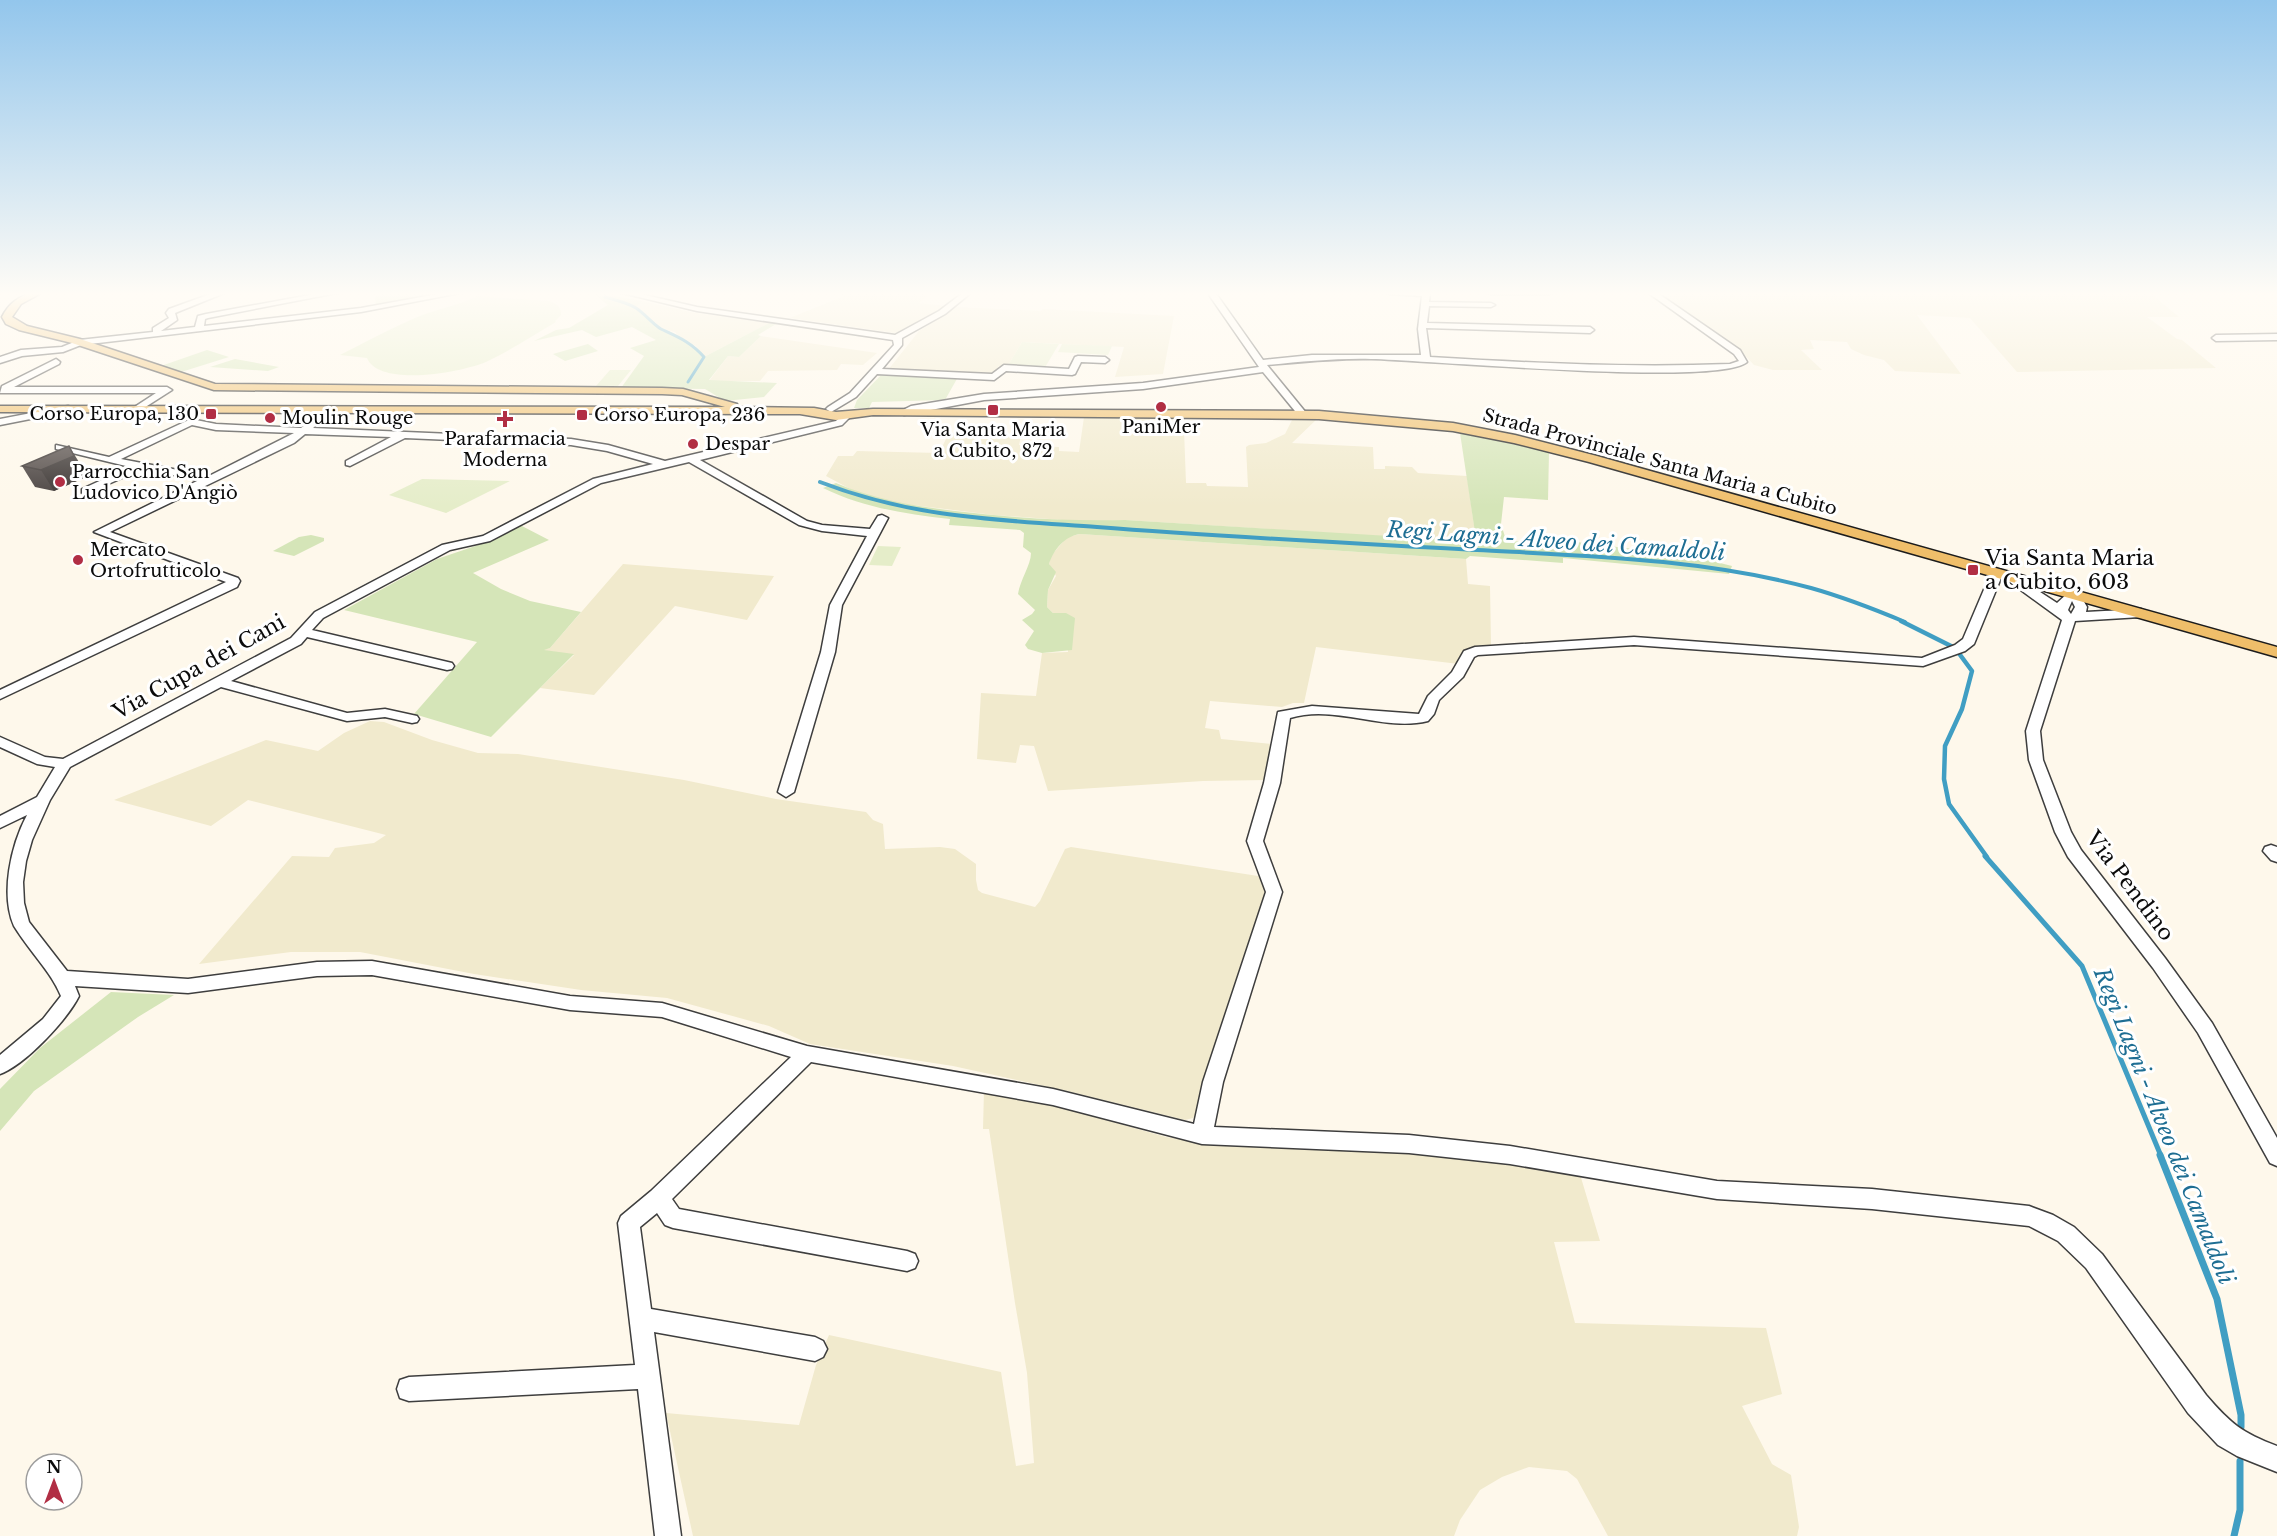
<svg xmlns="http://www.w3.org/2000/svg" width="2277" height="1536" viewBox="0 0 2277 1536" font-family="'Libre Baskerville',serif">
<rect width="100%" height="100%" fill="#fef8eb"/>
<g fill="#f1eacd">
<polygon points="830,292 962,292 958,295 933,292 919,303 945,306 905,330 895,333 790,318 844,296"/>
<polygon points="1657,292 2149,292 2179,317 2147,317 2177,339 2182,340 2216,368 2017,372 1970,318 1917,315 1961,374 1895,371 1884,360 1864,355 1851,349 1847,342 1810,340 1814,349 1801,350 1822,370 1773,370 1754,365 1740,350"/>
<polygon points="642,301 690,312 769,323 704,357 696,346 681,339 675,332 659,328 656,323 644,316 636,308"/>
<polygon points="956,307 1041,311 1043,309 1174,316 1163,374 1115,377 1124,347 1022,342 1007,367 999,366 992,376 888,370 919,331"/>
<polygon points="761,336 877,353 863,365 841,364 837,370 768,371 760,381 709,381 728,356 739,357"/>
<polygon points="1084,417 1148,418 1150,418 1149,428 1184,430 1186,483 1206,483 1207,486 1248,487 1246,447 1249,445 1266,443 1285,434 1293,418 1317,419 1292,443 1373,447 1374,469 1385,469 1385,466 1412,467 1418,473 1467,476 1476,539 1442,540 1125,520 1089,522 994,515 896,503 854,491 826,476 838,456 853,456 857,451 939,453 948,435 1021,436 1019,445 1059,447 1059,451 1079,452"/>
<polygon points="1080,534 1466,559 1468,584 1490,586 1491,646 1464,650 1459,664 1316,647 1304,703 1293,703 1282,707 1210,701 1205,728 1219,730 1221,739 1272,744 1267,780 1203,781 1048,791 1034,746 1020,745 1016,763 977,759 981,693 1036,696 1042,653 1068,652 1066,613 1053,613 1047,607 1048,590 1056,576 1049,564 1051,556 1067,537"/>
<polygon points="623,564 774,576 747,620 675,606 594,695 540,688 574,655 541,650 550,648"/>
<polygon points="370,721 384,722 432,740 478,753 518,754 684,780 776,799 866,812 873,820 883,824 885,849 940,847 955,849 976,864 976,880 978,890 982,893 1035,907 1040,901 1065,849 1071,847 1258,876 1269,888 1199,1110 1193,1118 1185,1120 1067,1091 953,1066 810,1044 769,1026 667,998 581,990 474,974 360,952 291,952 199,964 292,856 329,857 335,848 374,843 386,835 248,800 211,826 114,800 266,740 318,751 344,733"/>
<polygon points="984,1090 1024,1097 1166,1137 1210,1144 1412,1149 1579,1171 1600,1241 1554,1242 1575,1323 1766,1328 1782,1394 1742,1406 1772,1464 1791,1475 1799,1527 1797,1536 1608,1536 1577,1479 1567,1471 1529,1467 1502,1477 1480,1490 1460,1520 1454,1536 693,1536 666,1413 799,1425 816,1365 829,1335 1001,1372 1016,1466 1034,1463 1027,1373 1015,1303 989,1129 983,1129"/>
</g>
<g fill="#d5e5b8">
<polygon points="389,292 435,292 436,293 376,305 375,296"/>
<path d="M592,292L642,301L636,308C643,316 654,319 659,328C675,332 694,343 704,357L769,323L776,324L758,335L761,336L739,357L728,356L709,380L777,383L764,397L725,401L705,389L621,388L644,356L630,348L656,340L632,327L596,337L582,330L534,341L556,330L569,328L608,305Z"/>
<polygon points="588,344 598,351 565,361 553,354"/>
<polygon points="207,350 229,357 178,373 158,367"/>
<polygon points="235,359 279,367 268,371 210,367"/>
<polygon points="883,373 958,377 945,400 872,402 869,408 854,408 857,400"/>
<path d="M1460,433L1549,452L1548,500L1504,497L1501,524L1506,540L1555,547L1560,544V540L1715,559L1716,562L1732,566L1729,574L1563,558V563L1470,556L1466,559L1080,534C1065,536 1054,549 1049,564L1056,572L1048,590L1047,607L1053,613H1066L1075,618L1072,650L1042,653L1028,649L1025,645L1034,631L1022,620L1032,614L1035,610L1018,594C1020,580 1031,565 1031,553L1023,547L1024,533L1020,530L949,525L950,519C906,514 864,508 823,488L836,483C881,502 926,508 974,513C1026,519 1073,521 1125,520L1472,541L1476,539Z"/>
<polygon points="520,525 549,540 473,573 501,589 530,601 581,612 550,648 544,650 574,654 491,737 414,714 477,642 344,610 437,559 493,540"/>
<polygon points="311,535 324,538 324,541 294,556 273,551 299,537"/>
<polygon points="111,992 174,995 138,1017 34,1091 0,1131 0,1089 40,1048"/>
</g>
<g fill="#e5edc9">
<path d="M477,296L549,301C557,304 561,306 561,315L555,321L556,322C534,335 511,350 488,361C465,372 379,388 367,358L340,355C366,342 393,327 420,316C440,308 458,306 477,296Z"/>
<polygon points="1022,342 1059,344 1044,369 1007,367"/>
<polygon points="1062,344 1112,346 1108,355 1058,352"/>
<polygon points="610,370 631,370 618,386 596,386"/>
<polygon points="422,479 510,481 446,513 389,495"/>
<polygon points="878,546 901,547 892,566 869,565"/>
</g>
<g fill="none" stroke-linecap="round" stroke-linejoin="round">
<path stroke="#409ec3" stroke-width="3" d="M605,297C615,300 628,303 636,308C645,314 653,324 661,329C678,337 691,342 704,357L688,382"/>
<path stroke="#409ec3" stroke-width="4" d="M820,482C913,518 999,520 1097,527C1223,537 1350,543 1477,550C1589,556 1703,559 1811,588C1843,597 1874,609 1905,622"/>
<polyline stroke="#409ec3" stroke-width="4.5" points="1901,621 1955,648 1972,671 1962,709 1945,746 1944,779 1949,804 1987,857"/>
<polyline stroke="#409ec3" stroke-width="5" points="1985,856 2082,966 2161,1156"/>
<g stroke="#409ec3" stroke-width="7">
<polyline points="2160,1155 2217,1299 2241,1415 2241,1427"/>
<polyline points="2234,1536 2240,1510 2240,1461"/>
</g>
<g stroke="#3e3e3e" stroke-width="3">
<g id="minor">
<polygon points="216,292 227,292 175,313 177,320 161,331 195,327 198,316 206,314 326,292 342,292 208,318 205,319 204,326 361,308 449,292 465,292 361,312 81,345 63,352 22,356 0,363 0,357 21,350 62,347 79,340 153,332 153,328 169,318 166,313 169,309"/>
<polygon points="618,292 632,292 697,307 895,335 939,311 964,292 972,292 945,314 902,338 902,345 882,369 992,374 1004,365 1069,369 1075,357 1078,356 1105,357 1109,360 1105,363 1081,362 1075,374 1072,375 1006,371 994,380 877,374 856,397 831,412 826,409 828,407 850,393 894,345 893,340 697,311"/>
<path d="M1207,292H1215L1263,360L1312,355H1421L1418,329L1422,296L1389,294L1385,292H1430L1429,302L1491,303L1495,305L1491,307L1429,306L1427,323L1590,327L1594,330L1590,333L1426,328L1430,357C1530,363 1630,368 1730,364L1739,361L1734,354L1647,292H1656L1740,350L1747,362C1717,387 1428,360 1371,359C1337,358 1301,362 1267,365L1307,414L1302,417L1299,416L1263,372L1143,389L984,400L904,415L899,412L911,406L984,394L1143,383L1259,367Z"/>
<polygon points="1486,292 1554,292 1550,294 1490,294"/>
<polygon points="2277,334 2277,340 2216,341 2212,338 2216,335"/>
<polygon points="56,359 60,362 59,364 14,387 167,387 172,390 136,413 131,410 133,408 156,393 0,393 2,386"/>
<polygon points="68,406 71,407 71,411 0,425 0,419"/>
<path d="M328,408L333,411L331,413L313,428L571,439L608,445L665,461L836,421L844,413H850L852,415L842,425L700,460L807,521L822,525L870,529L878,516L882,515L888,518L842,605L835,652L794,792L786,797L778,792L821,652L830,605L867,536L822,531L799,525L689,462L601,483L490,541L450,550L323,618L312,630L452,663L454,666L452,669L447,670L307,637L301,644L231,681L347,713L385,709L417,716L419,719L417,722L412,723L385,717L347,721L221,687L70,767L50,800L32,840L26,861L23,882L24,903L29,922L67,971L188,979L317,962L372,961L570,996L662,1003L807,1046L1053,1089L1194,1124L1203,1082L1266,892L1247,841L1264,783L1278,712L1312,706L1419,714L1428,696L1452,672L1464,651L1475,647L1634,637L1922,658L1955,645L1963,639L1991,573L1993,570H2001L2003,573L1974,644L1965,651L1923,666L1634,645L1478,655L1474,657L1463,677L1439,700L1434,714L1428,721C1383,732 1335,704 1290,718L1280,783L1263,841L1282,892L1223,1082L1214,1127L1409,1135L1510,1146L1717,1181L1872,1189L2029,1206L2053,1215L2074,1227L2102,1254L2206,1395C2230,1423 2242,1433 2277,1446V1472L2237,1456L2218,1445L2188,1413L2086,1268L2058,1241L2029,1226L1872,1209L1717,1199L1510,1164L1409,1153L1202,1144L1053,1105L811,1062L672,1199L679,1209L907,1251L915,1254L918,1261L915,1268L907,1271L673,1228L665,1225L657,1213L640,1227L651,1309L815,1337L823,1341L827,1349L823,1357L815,1361L654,1332L681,1536H655L638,1389L409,1401L400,1398L397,1389L400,1380L409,1377L635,1365L618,1223L621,1216L651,1191L791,1057L662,1017L570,1010L372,975L317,976L188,993L75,986L79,996C67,1020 25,1065 0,1074V1055L43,1019L61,996C50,970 29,951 14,926C0,894 11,845 27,815L0,828V816L37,797L55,767L37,764L0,747V737L45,757L63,759L291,638L315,612L442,545L483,536L593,479L653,464L607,451L571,445L405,438L350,466L346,465V461L391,437L305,434L294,443L110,532L238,578L240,581L237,587L0,699V690L226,582L94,532L199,480L142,469L86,494L82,493V489L130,467L56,449V445L109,457L191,419L216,424L301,428ZM192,425L216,430L294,433L209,476L121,459Z"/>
<path d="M2011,573L2057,603L2070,591H2078L2087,607L2086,612L2141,609L2147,613L2141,617L2075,621L2040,731L2043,760L2071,832L2081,850L2165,958L2212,1023L2277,1138V1166L2270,1163L2198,1033L2153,968L2068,857L2055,832L2029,760L2026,731L2062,620L2007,580V574ZM2072,601L2075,607L2071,614L2068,610Z"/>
<polygon points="2271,845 2277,847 2277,862 2271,860 2263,851 2265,847"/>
</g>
</g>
<g stroke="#1c1c1c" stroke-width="3">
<path id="major" d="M31,292H43L21,304L12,317L27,326L80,339L215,384L662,388L683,389L737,404L738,407L814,408L836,412L873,409L1319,411L1453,423L1515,435L1597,456L2277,647V657L1589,462L1514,443L1453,431L1319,419L873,415L836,420L800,414L0,412V406L725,407L682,395L662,394L214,390L72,343L19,330L6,324L2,317C9,303 18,298 31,292Z"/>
</g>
<use href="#minor" fill="#fff" fill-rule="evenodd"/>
<use href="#major" fill="#efbe6a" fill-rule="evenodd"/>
</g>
<polygon fill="#47403e" points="22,466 82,467 86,477 54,491 35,487"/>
<polygon fill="#3a3432" points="69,446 82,467 86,477 54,491 41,470"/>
<polygon fill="#534b48" stroke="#3a3432" stroke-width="1.5" points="69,446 74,456 41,470 22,466"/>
<linearGradient id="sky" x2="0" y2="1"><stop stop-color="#93c6ec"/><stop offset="0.58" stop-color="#fffcf6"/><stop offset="1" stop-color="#fffcf6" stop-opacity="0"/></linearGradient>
<rect width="2277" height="507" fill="url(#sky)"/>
<g fill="#b12e44" stroke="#fff" stroke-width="2">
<circle cx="1161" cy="407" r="6"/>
<rect x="987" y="404" width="12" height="12" rx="3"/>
<rect x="205" y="408" width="12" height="12" rx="3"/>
<rect x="576" y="409" width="12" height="12" rx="3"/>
<circle cx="270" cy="418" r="6"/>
<path d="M502 410h6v6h6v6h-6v6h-6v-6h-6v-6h6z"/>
<circle cx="693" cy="444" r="6"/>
<circle cx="60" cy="482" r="6"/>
<circle cx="78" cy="560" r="6"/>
<rect x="1967" y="564" width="12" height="12" rx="3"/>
</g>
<g text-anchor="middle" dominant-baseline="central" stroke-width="6" stroke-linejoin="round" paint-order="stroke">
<g font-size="18" fill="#0b0b0b" stroke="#fff" text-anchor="start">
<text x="199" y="414" text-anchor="end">Corso Europa, 130</text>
<text x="594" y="415">Corso Europa, 236</text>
<text x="282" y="418">Moulin Rouge</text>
<text x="1161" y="427" text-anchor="middle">PaniMer</text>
<text x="993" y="430" text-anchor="middle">Via Santa Maria<tspan x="993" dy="21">a Cubito, 872</tspan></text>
<text x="505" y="439" text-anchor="middle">Parafarmacia<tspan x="505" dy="21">Moderna</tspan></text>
<text x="705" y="444">Despar</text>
<text x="72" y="472">Parrocchia San<tspan x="72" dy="21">Ludovico D'Angiò</tspan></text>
<text x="90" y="550">Mercato<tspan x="90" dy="21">Ortofrutticolo</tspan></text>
</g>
<g font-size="18" fill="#0b0b0b" stroke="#fff">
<text transform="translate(1660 462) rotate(15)">Strada Provinciale Santa Maria a Cubito</text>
</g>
<g font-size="21" fill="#0b0b0b" stroke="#fff" text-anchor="start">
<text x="1985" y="558">Via Santa Maria<tspan x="1985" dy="24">a Cubito, 603</tspan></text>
</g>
<g font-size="21" fill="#0b0b0b" stroke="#fff">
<text transform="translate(199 667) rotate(-29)">Via Cupa dei Cani</text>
<text transform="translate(2130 886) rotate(53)">Via Pendino</text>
</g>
<g font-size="22" font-style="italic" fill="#1e6e93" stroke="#fff">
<text transform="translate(1556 541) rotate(4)">Regi Lagni - Alveo dei Camaldoli</text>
<text transform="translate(2164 1126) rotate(68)">Regi Lagni - Alveo dei Camaldoli</text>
</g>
</g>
<g transform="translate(54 1482)"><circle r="28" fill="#ffffff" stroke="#9d9d9d" stroke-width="1.5"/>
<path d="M0-4.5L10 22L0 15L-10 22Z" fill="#b12e44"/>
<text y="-9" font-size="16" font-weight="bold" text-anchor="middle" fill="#0b0b0b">N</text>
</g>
</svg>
